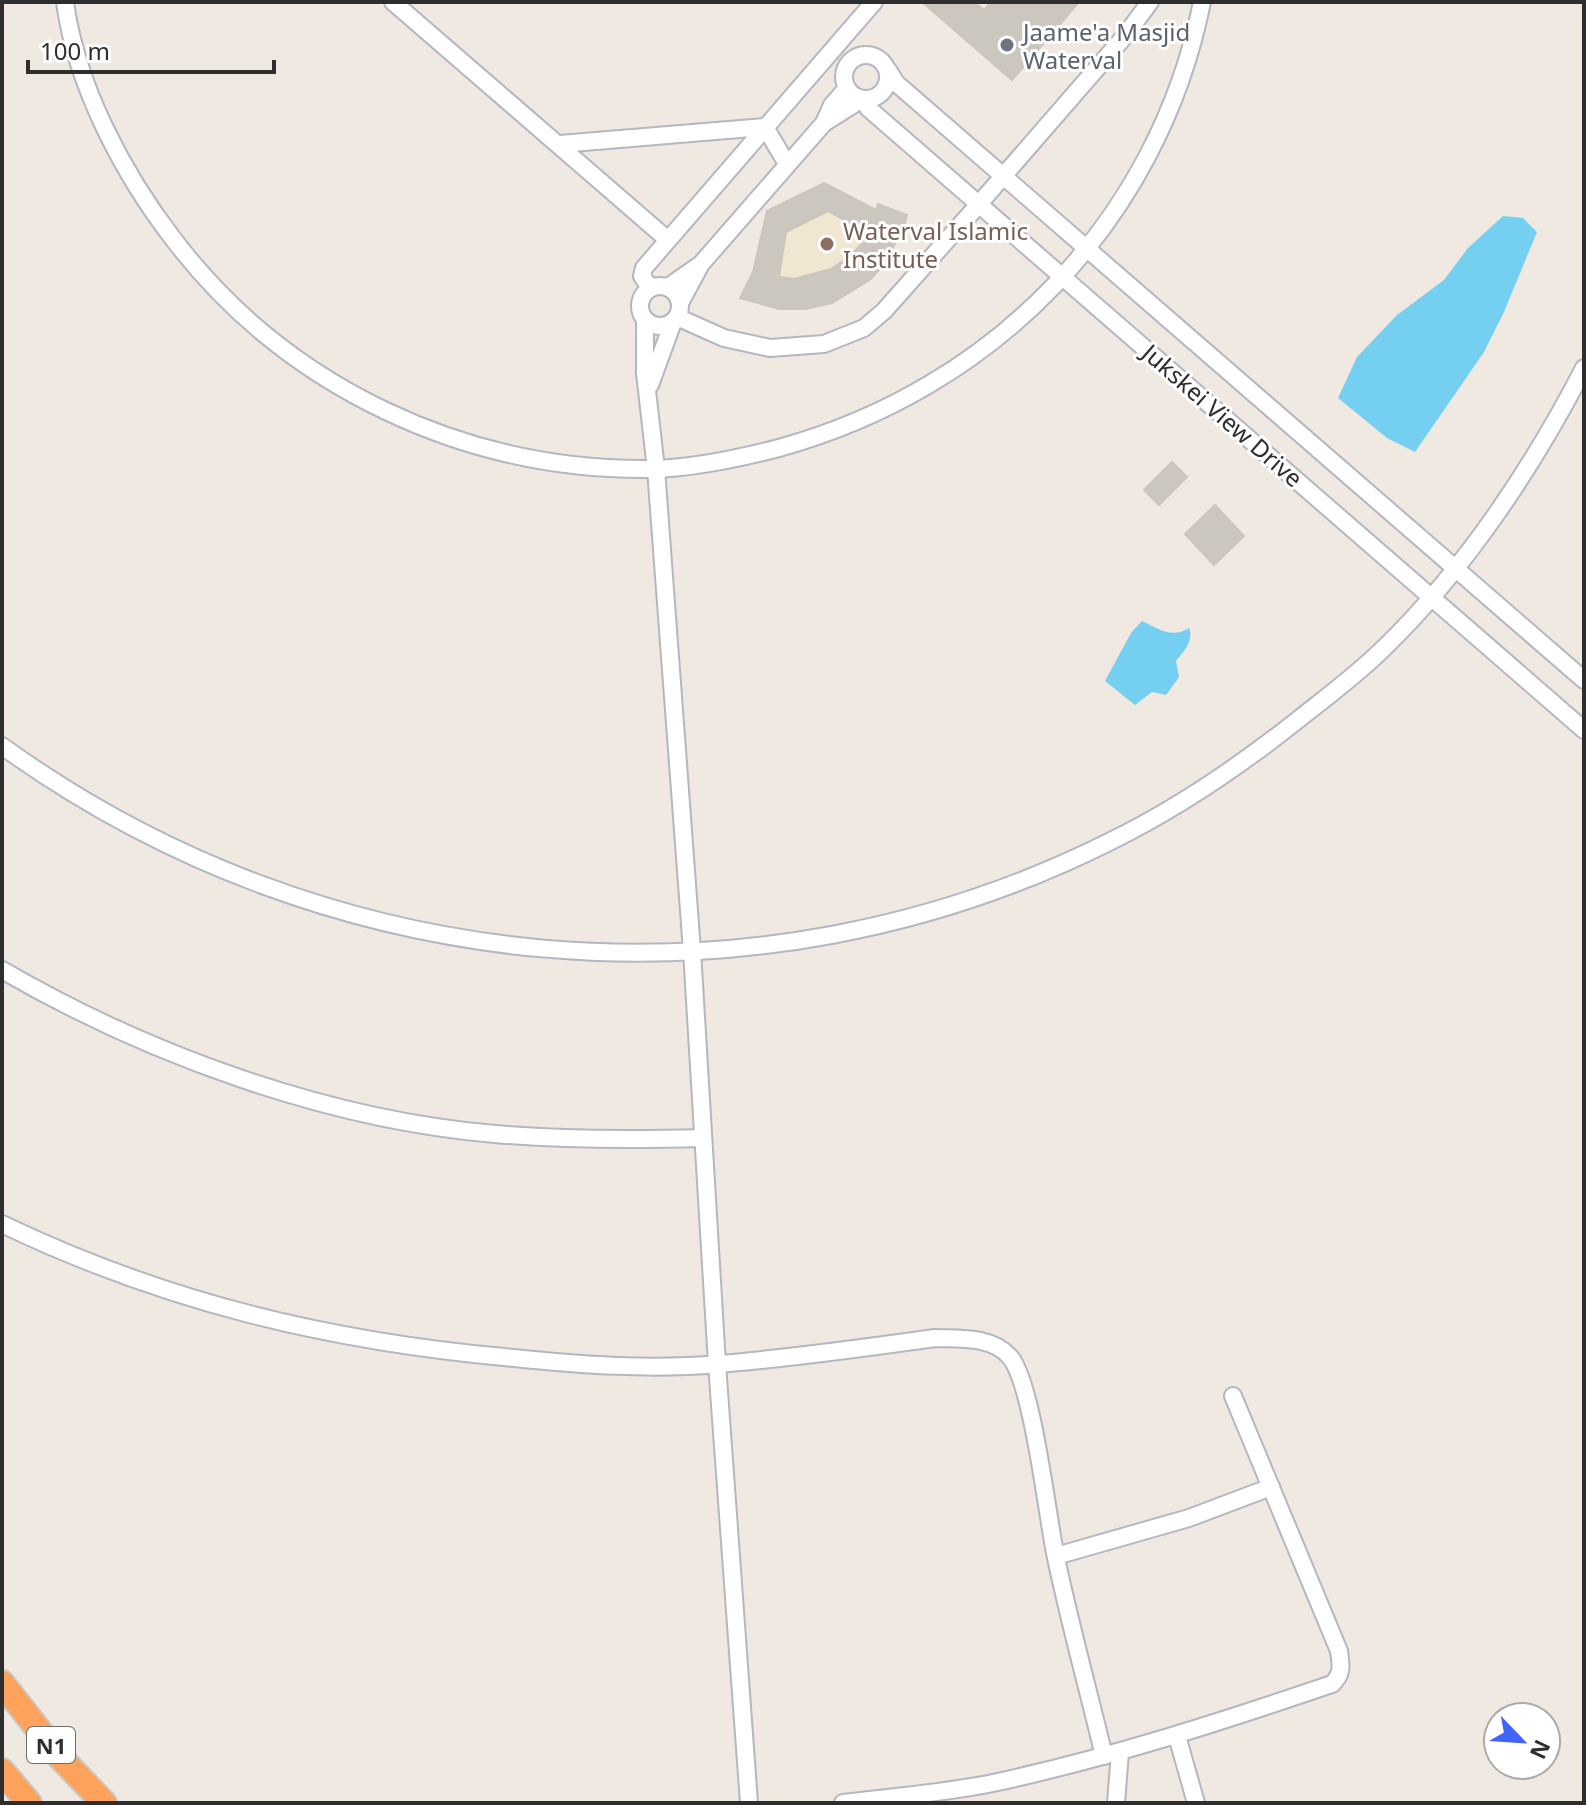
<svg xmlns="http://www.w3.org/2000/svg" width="1586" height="1805" viewBox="0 0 1586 1805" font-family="'Noto Sans',sans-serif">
<rect width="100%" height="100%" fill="#efe9e1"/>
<polygon fill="#f0e6d1" points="824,183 875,210 878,204 907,215 904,226 885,263 871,279 832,303 805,309 779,309 740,298 753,272 767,211"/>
<g fill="#75cff0">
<polygon points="1503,216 1523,218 1537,232 1504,312 1484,352 1415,452 1387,438 1338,398 1357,357 1397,315 1444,280 1468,248"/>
<path d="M1142,621C1159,629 1172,639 1189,628C1194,641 1184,651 1176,661L1179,677L1166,695L1152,692L1135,705L1105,681L1131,633Z"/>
</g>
<g fill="#cbc7bf" stroke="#cbc5ba" stroke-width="2" fill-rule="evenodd">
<polygon points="922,2 974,2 984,10 991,2 1079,2 1012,80"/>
<path d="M824,183L876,210L878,204L907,215L904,226L885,263L871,279L832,303L805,309H779L740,298L753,272L767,211ZM828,211L871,234L850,256L831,269L794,279L779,277L786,232Z"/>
<polygon points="1172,462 1187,477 1159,505 1144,490"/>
<polygon points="1215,505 1244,536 1214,565 1185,534"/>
</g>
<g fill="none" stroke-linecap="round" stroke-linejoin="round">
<g stroke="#b4b7c1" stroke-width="20">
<g id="minor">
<path d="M65,2C76,85 123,174 174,240C287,388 467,472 653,469C695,468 740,458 779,448C994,389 1158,221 1202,2"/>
<polyline points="393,2 668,240"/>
<circle cx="866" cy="77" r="22"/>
<polyline points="888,70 896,83 1584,680"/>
<polyline points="867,99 868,108 1584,730"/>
<polyline points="824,123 862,99"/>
<polyline points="560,144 765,127 787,164"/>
<circle cx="660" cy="306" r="20"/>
<polyline points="668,287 701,264"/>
<polyline points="650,288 642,276 644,268 874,2"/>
<polyline points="680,303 701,264 824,123 832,105 847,88"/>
<polyline points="677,317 724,338 770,348 824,344 864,328 884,311 979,204 1124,37 1150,2"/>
<polyline points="645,320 645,373 656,469 692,951 717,1364 749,1803"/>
<polyline points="650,385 673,322"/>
<path d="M2,746C326,980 754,1021 1113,840C1180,807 1241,765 1299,719C1328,696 1359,673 1385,647C1465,569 1533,467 1584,368"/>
<path d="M2,970C147,1054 327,1120 495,1134C564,1140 633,1140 702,1138"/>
<path d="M2,1224C167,1303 332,1342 514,1358C581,1365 651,1370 719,1364C791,1358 864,1348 935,1338C960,1339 992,1336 1010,1357C1032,1382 1047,1513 1055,1553C1069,1621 1088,1689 1104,1756"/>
<polyline points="1056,1556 1189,1518 1271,1487"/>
<polyline points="1177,1736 1196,1803"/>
<path d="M843,1803C893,1797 944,1793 993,1783C1109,1758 1220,1722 1332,1684C1343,1674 1341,1665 1339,1651L1233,1396"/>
<polyline points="1116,1803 1120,1752"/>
</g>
</g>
<g stroke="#c9c9c9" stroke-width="28">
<g id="highway">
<polyline points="2,1683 59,1756 104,1803"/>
<polyline points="2,1771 29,1803"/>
</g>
</g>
<use href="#minor" stroke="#fff" stroke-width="16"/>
<use href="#highway" stroke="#ffa35c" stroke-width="24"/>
</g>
<circle fill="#6b7280" stroke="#fff" stroke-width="3" cx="1007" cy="45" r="8"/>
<circle fill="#8d6e63" stroke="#fff" stroke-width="3" cx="827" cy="244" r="8"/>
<g text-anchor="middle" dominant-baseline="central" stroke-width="6" stroke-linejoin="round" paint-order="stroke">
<rect fill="#fff" stroke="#6d6d6d" stroke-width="2" x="27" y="1727" width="48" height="36" rx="6"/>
<g font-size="22" font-weight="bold" fill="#2e2e2e">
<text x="51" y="1745">N1</text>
</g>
<g font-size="24" fill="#5b616d" stroke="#fff" text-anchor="start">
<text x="1023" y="31">Jaame'a Masjid<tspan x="1023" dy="28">Waterval</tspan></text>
</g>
<g font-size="24" fill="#785e54" stroke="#fff" text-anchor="start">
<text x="843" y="230">Waterval Islamic<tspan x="843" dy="28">Institute</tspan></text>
</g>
<g font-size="24" fill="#2e2e2e" stroke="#fff">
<text transform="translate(1223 415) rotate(41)">Jukskei View Drive</text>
</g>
</g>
<rect width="1586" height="1805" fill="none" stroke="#2e2e2e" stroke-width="8"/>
<g transform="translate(1522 1741) rotate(115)"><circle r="38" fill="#ffffff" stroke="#ababab" stroke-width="2"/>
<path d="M0-6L14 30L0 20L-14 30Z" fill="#4264fb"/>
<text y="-12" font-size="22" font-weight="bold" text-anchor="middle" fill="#2e2e2e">N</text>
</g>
<path d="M28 60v12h246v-12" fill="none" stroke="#2e2e2e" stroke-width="4"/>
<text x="40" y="60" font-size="24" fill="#2e2e2e" stroke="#ffffff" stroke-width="6" paint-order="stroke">100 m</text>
</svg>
